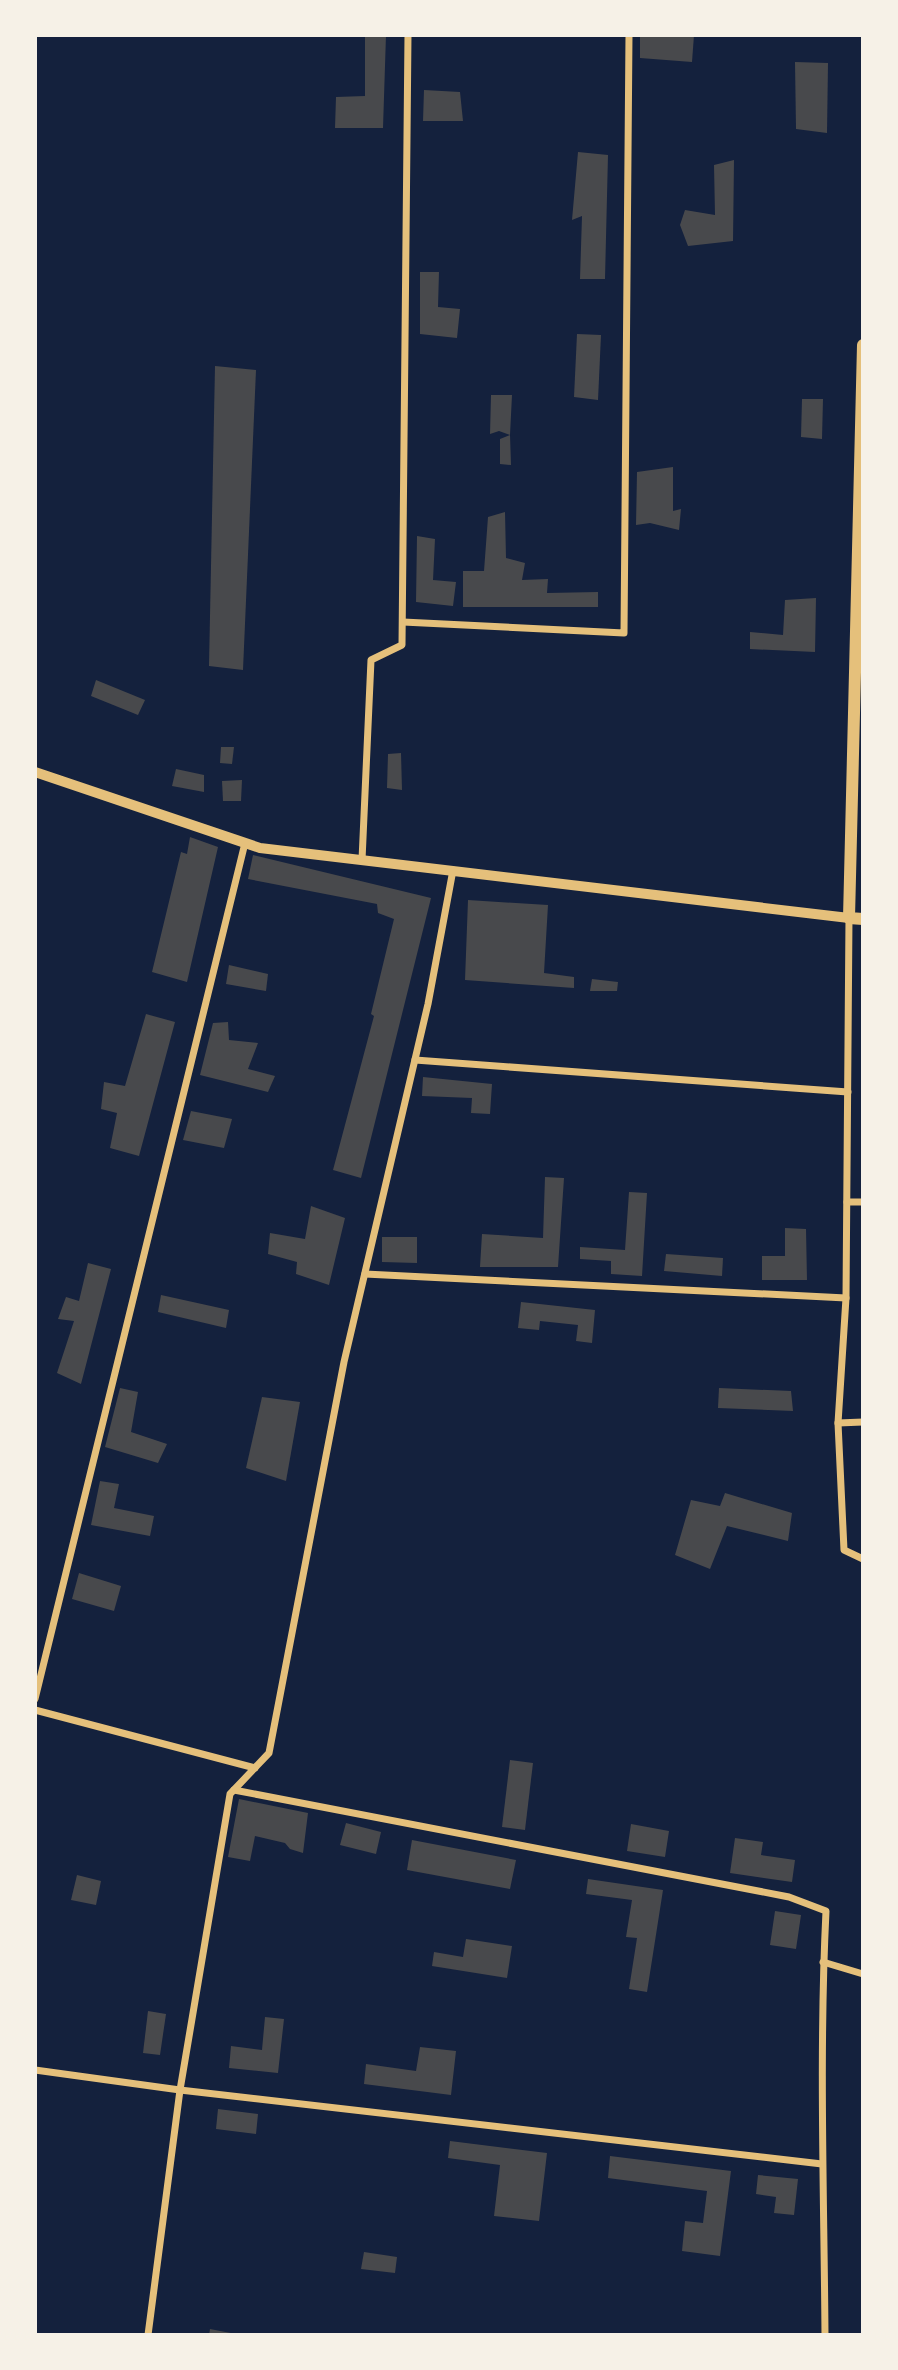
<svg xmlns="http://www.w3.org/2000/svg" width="898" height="2370" viewBox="0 0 898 2370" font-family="'PT Serif',serif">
<rect width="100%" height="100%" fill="#14213d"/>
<g fill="#48494c">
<polygon points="365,35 386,35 383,128 335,128 336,97 365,96"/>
<polygon points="640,35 694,35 692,62 640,58"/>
<polygon points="795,62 828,63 827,133 796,129"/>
<polygon points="424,90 460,92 463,121 423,121"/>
<polygon points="578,152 608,155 605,279 580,279 582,216 572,220"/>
<polygon points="734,160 733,241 688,246 680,225 685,210 715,215 714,165"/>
<polygon points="420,272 439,272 438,307 460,309 457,338 420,334"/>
<polygon points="577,334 601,335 598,400 574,397"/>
<polygon points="215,366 256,370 243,670 209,666"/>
<polygon points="491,395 512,395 510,435 499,431 490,434"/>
<polygon points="802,399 823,399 822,439 801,437"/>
<polygon points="510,435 511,465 500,464 500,439"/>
<polygon points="673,467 673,511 681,509 679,530 650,523 636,525 637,472"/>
<polygon points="505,512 506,558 525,563 522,580 548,579 547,593 598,592 598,607 463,607 463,571 484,571 488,517"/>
<polygon points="417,536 435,539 433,580 456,582 453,606 416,602"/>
<polygon points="816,598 815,652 750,649 750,632 783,635 785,600"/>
<polygon points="96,680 145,700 138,715 91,696"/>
<polygon points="221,747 234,747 232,764 220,763"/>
<polygon points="401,753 402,790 387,788 388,754"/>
<polygon points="176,769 204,775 204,792 172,786"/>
<polygon points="242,780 241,801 223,801 222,781"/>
<polygon points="190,837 218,847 187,982 152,972 181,852 187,854"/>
<polygon points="253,855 431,898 361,1178 333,1170 374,1016 371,1014 394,919 378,913 377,904 248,879"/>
<polygon points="468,900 548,905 544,973 574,977 574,988 465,980"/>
<polygon points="229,965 268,974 266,991 226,984"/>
<polygon points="592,979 618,982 617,991 590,991"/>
<polygon points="146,1014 175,1022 139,1156 110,1148 117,1113 101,1109 104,1082 125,1086"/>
<polygon points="228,1022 229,1040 258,1043 248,1069 275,1076 268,1092 200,1075 213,1023"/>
<polygon points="423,1077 492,1084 490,1114 471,1113 472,1098 422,1096"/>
<polygon points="191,1111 232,1119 224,1148 183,1140"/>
<polygon points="545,1177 564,1178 558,1267 480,1267 482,1234 543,1238"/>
<polygon points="629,1192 647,1193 642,1276 611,1274 611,1261 580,1259 580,1247 625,1250"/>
<polygon points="311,1206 345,1218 329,1285 296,1274 297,1262 268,1254 270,1233 305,1239"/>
<polygon points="785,1228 806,1229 807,1280 762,1280 762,1256 785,1256"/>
<polygon points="382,1237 417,1237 417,1263 382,1262"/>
<polygon points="666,1254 723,1258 722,1276 664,1271"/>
<polygon points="88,1263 111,1269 81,1384 57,1373 74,1321 58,1319 66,1297 79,1301"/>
<polygon points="161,1295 229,1310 226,1328 158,1312"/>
<polygon points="521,1302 595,1310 592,1343 576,1341 578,1325 540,1321 539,1330 518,1328"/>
<polygon points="120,1388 138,1392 131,1432 167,1444 158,1463 105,1447"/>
<polygon points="719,1388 791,1391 793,1411 718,1408"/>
<polygon points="262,1397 300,1402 286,1481 246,1468"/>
<polygon points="100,1481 119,1484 114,1508 154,1516 150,1536 91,1525"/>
<polygon points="725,1493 792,1513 788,1541 727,1526 710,1569 675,1555 691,1500 720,1506"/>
<polygon points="79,1573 121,1586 114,1611 72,1599"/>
<polygon points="510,1760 533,1763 525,1830 502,1827"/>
<polygon points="239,1799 308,1813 303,1853 290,1849 285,1843 255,1836 250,1861 228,1857"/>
<polygon points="346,1823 381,1832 376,1854 340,1845"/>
<polygon points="631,1824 669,1831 665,1857 627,1851"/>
<polygon points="735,1838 763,1842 761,1855 795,1860 792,1882 730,1873"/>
<polygon points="412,1840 516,1860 510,1889 407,1870"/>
<polygon points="77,1875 101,1881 96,1905 71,1900"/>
<polygon points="588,1879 663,1890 647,1992 629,1989 637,1938 626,1937 632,1900 586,1894"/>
<polygon points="775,1911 801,1915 796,1949 770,1945"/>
<polygon points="466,1939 512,1946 507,1978 432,1966 434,1952 463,1957"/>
<polygon points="148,2011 166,2014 160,2055 143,2053"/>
<polygon points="265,2017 284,2019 278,2073 229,2068 231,2046 262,2050"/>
<polygon points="420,2047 456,2051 451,2095 364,2084 366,2064 416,2071"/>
<polygon points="218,2109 258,2114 256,2134 216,2129"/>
<polygon points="450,2141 547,2153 539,2221 494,2216 500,2165 448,2158"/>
<polygon points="610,2156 731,2171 720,2256 682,2251 685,2221 703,2223 707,2191 608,2178"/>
<polygon points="758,2175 798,2179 794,2215 774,2213 776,2197 756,2194"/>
<polygon points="364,2252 397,2257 395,2273 361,2269"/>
<polygon points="210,2329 236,2334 236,2335 209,2335"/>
</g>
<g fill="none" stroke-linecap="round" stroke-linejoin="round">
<g stroke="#e5c07b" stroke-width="7">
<polyline points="403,622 624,633 629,35"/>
<polyline points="362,860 371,660 402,645 408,35"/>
<polyline points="849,918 846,1298 838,1423 844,1550 863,1559"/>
<polyline points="415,1060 848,1092"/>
<polyline points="847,1202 863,1202"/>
<polyline points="365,1274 846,1298"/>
<polyline points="838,1423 863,1422"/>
<polyline points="35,1699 245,843"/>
<polyline points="35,1710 255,1768"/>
<path d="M234,1790L789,1897L826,1911C819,2052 824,2193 825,2335"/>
<polyline points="823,1962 863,1974"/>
<polyline points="35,2070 180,2090 822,2164"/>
<polyline points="148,2335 180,2090 230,1794 269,1753 344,1362 428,1004 453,870"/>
</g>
<polyline stroke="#e5c07b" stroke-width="10" points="35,772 260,848 849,918"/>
<polyline stroke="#e5c07b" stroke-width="12" points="863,345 849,918 863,919"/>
</g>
<rect width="898" height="2370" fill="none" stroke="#f6f1e7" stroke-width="74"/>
</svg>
